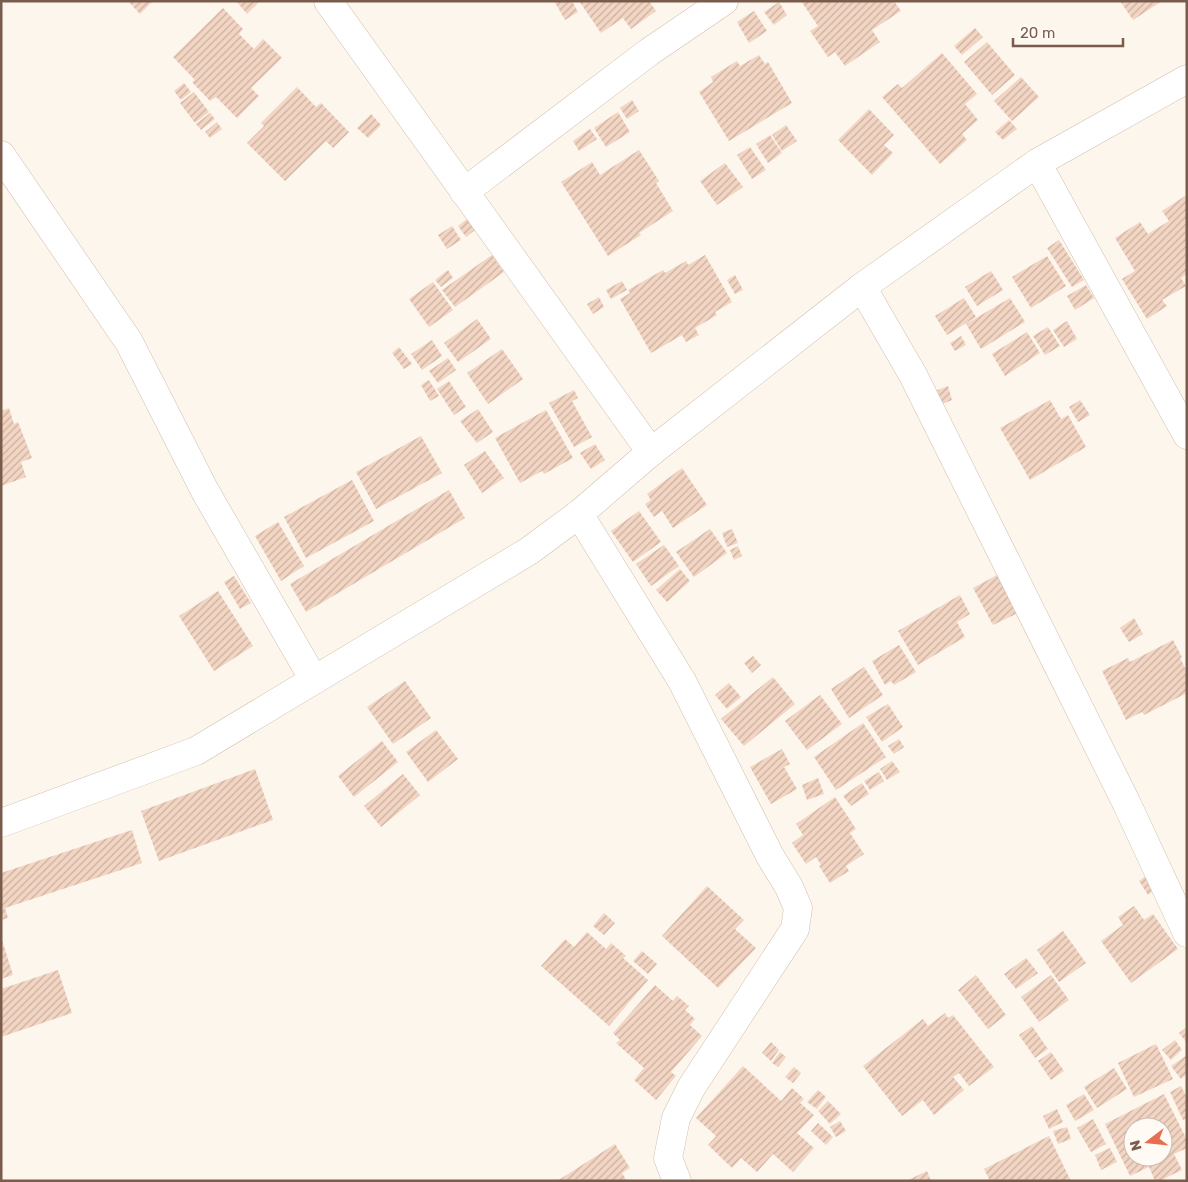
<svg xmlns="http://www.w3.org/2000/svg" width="1188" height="1182" viewBox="0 0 1188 1182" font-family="Rubik,sans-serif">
<defs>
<pattern id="building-hatch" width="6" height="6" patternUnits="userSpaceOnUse" patternTransform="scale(1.25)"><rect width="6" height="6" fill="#f3d5c3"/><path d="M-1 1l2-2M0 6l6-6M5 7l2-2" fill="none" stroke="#cab0a1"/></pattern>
</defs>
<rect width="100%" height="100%" fill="#fdf6ec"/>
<g fill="url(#building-hatch)" fill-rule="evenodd">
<polygon points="128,1 153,1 140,14"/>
<polygon points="236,1 260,1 247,14"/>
<polygon points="554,1 572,1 578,12 565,20"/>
<polygon points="579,1 649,1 656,11 631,29 623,18 601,33"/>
<polygon points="801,1 894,1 901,11 872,30 880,42 845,66 835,52 828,57 810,31 818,26"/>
<polygon points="1120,1 1162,1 1133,20"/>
<polygon points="779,2 787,15 774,25 764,12"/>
<polygon points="223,8 243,29 239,34 254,49 263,39 282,58 251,88 259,96 237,118 216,97 210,101 192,82 195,80 173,57"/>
<polygon points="754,11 767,31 749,43 737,22"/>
<polygon points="975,28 983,37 962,55 954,46"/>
<polygon points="987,42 1015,75 992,95 964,62"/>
<polygon points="942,53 977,94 965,104 978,120 962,134 967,140 940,164 882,97 898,84 902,88"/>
<polygon points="759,55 765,64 768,62 792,103 729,141 699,92 713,82 711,77 737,61 740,66"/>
<polygon points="1021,77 1039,97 1012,121 994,101"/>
<polygon points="184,83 191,92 181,100 174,91"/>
<polygon points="297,87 316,107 321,103 349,132 333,148 326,141 285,181 247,143 264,126 261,123"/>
<polygon points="194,92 209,112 195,123 180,103"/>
<polygon points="632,100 639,111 627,119 620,108"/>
<polygon points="869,109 894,135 884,145 893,153 872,175 838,140"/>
<polygon points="618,112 630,132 606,147 594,128"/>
<polygon points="210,113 215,119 201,130 196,124"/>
<polygon points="371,114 381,125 368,138 357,128"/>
<polygon points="1009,120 1017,129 1003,140 995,132"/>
<polygon points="217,122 222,129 210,138 205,132"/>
<polygon points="786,125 797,141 782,151 772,135"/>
<polygon points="590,129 597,139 579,151 573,141"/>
<polygon points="770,135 782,153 768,163 756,144"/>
<polygon points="750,147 766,170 752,179 737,155"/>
<polygon points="639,150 659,181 656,183 673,211 639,233 641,235 608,256 561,182 592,162 600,175"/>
<polygon points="725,163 743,187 717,205 700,181"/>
<polygon points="1185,196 1187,199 1187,274 1181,278 1186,286 1162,300 1167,306 1147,319 1122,279 1135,271 1115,238 1140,222 1148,234 1169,221 1162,211"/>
<polygon points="471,216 479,227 466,237 458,226"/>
<polygon points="452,226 461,240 447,249 438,235"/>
<polygon points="1059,240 1084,280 1072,287 1047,248"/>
<polygon points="492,255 504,272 455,307 442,290"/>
<polygon points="705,255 732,302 715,312 717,315 695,328 699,335 686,342 682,335 651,353 620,299 630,293 628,290 663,270 665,273 686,261 688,265"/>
<polygon points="1047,256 1066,286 1031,308 1012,277"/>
<polygon points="448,270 453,278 441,287 435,280"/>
<polygon points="991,271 1003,290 977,306 965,287"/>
<polygon points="735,275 743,290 735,294 727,280"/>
<polygon points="622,281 627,290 611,299 606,290"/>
<polygon points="433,282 453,310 429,327 409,299"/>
<polygon points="1086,285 1094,298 1075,310 1067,296"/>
<polygon points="599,297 604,307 593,314 587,304"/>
<polygon points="964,298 976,317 947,335 935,316"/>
<polygon points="1010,298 1025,322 981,349 966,324"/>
<polygon points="477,319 491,339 458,362 444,343"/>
<polygon points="1067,321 1077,339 1064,347 1053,330"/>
<polygon points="1048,327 1060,346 1045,355 1033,336"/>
<polygon points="1027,332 1040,353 1005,376 992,354"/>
<polygon points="961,336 966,345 955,351 950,343"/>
<polygon points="432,340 442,356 422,370 411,354"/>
<polygon points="399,347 412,364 404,369 392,353"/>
<polygon points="502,349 523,379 488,404 467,373"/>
<polygon points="448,358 456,370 438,383 429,371"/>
<polygon points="429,380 439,396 430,401 421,385"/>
<polygon points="449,381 466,407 454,415 437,389"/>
<polygon points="948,386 952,400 940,405 935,391"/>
<polygon points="574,390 578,398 572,401 592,437 574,447 549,403"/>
<polygon points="1050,400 1061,419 1068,415 1086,447 1030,480 1000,428"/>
<polygon points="1080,400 1090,415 1078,422 1069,407"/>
<polygon points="9,408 14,424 18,422 32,458 21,462 26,477 1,486 1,411"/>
<polygon points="478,409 493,432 477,443 460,421"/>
<polygon points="546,410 573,458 544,474 542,471 520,483 495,438"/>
<polygon points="421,436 442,473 376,509 356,472"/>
<polygon points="595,444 605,460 591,469 580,453"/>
<polygon points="485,451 504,478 482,493 464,465"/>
<polygon points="682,468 707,505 673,528 662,511 654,517 645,504 651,500 647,494"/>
<polygon points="352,480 374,521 306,558 284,517"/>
<polygon points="449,490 465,518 306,612 290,584"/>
<polygon points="639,511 661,542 633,562 611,531"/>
<polygon points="278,522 304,566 281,581 255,536"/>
<polygon points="710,529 727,553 694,577 676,552"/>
<polygon points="732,529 738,543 727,547 722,533"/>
<polygon points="664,545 679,566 651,586 636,564"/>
<polygon points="738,546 742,556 734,560 730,550"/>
<polygon points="680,569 690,581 667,602 656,590"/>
<polygon points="997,575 1018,613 993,625 973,588"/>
<polygon points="234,576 251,603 240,609 224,582"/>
<polygon points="218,591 253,646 214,671 179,616"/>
<polygon points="960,595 970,614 957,622 965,637 918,665 898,631"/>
<polygon points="1134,618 1143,634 1129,642 1120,628"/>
<polygon points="1173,640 1182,657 1180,658 1187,672 1187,693 1144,715 1142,712 1126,720 1102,671 1128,658 1130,662"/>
<polygon points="899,645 916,672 894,685 891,681 885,685 872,661"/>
<polygon points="753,656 761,665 752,673 744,663"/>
<polygon points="864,667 883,695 849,718 831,689"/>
<polygon points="773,677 795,704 744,746 721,719"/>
<polygon points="405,681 431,718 393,744 367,707"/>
<polygon points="729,683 741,697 727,709 715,695"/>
<polygon points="820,695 842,724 807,750 785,721"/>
<polygon points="888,704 903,727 882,742 866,717"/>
<polygon points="863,723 886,757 836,790 814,757"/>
<polygon points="436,730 458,759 428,782 406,752"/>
<polygon points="899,739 904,747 894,754 888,746"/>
<polygon points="382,741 398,762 354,797 338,776"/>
<polygon points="782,749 790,764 784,767 797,789 771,804 750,767"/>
<polygon points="892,761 900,772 887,780 880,769"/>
<polygon points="255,769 273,820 159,861 141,811"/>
<polygon points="879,772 884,781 870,790 864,781"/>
<polygon points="403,774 420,795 381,827 364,806"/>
<polygon points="818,778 824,794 807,800 802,785"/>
<polygon points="862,783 869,794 851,806 843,796"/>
<polygon points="835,797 856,829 850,833 864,854 846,866 849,871 830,883 819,866 821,865 816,857 806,864 792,843 803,835 796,824"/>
<polygon points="132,830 142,863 5,908 8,918 1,920 1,873"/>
<polygon points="1147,875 1157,888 1148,895 1139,881"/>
<polygon points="707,886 744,920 735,929 756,948 718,988 662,936"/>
<polygon points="1134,906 1144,920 1153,914 1178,949 1131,983 1101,941 1123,925 1118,917"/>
<polygon points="604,913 615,923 604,935 593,926"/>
<polygon points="1063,931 1086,963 1059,982 1037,950"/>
<polygon points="587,932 606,949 611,943 626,956 623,958 648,980 609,1026 541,966 565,939 574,947"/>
<polygon points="1,937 13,975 1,979"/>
<polygon points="642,951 657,964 648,974 633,961"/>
<polygon points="1026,958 1038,973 1016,989 1004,974"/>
<polygon points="58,970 72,1013 1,1037 1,989"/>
<polygon points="976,975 1006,1015 988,1029 958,990"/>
<polygon points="1051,975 1069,1000 1039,1022 1021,997"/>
<polygon points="655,985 673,1001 677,996 689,1006 685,1010 695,1019 690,1025 702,1036 671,1072 676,1076 656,1100 634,1080 644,1068 616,1043 620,1040 613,1033"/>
<polygon points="945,1013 948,1018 953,1015 994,1067 969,1086 959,1073 953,1077 964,1090 934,1115 923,1100 902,1116 863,1066 923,1019 928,1026"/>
<polygon points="1032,1026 1048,1049 1035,1058 1019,1035"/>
<polygon points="1187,1027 1187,1043 1179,1033"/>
<polygon points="1175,1040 1182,1050 1171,1060 1162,1050"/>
<polygon points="771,1042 779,1050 771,1061 762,1053"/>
<polygon points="1156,1044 1173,1079 1134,1097 1118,1063"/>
<polygon points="780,1052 786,1057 778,1067 772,1063"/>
<polygon points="1051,1052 1064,1071 1051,1080 1038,1061"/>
<polygon points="1187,1055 1187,1074 1181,1079 1171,1066"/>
<polygon points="743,1066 781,1101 792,1088 804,1099 800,1103 814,1115 797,1133 814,1148 793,1172 773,1154 757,1172 741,1158 732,1168 708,1145 716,1136 696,1118"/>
<polygon points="794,1067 801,1073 793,1083 785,1077"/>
<polygon points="1114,1068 1127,1089 1097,1108 1084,1087"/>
<polygon points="1181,1086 1187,1098 1187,1118 1183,1120 1170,1092"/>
<polygon points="818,1090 826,1097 817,1109 807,1102"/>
<polygon points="1084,1094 1094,1110 1075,1121 1066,1105"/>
<path d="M1164,1094L1187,1140V1148L1174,1154L1182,1170L1159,1181H1155L1149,1167L1130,1176L1105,1124ZM1133,1127H1163V1157H1133Z"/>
<polygon points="828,1101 841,1114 830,1124 818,1111"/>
<polygon points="1057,1109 1063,1122 1049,1129 1043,1116"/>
<polygon points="1093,1119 1106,1144 1091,1152 1077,1128"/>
<polygon points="840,1121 846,1131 836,1137 830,1127"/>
<polygon points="818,1123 833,1137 826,1145 811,1131"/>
<polygon points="1067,1127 1071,1139 1058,1144 1053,1131"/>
<polygon points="1049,1136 1071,1181 990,1181 984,1169"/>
<polygon points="615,1144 630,1168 622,1173 627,1181 557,1181"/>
<polygon points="1110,1148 1117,1162 1101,1170 1095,1155"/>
<polygon points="927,1171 931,1181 906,1181"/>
</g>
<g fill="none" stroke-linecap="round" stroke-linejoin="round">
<g stroke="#d1beb0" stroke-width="29">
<g id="minor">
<polyline points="328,1 651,452"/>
<polyline points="1,155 129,342 205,491 314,680"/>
<polyline points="1037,163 1187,435"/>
<polyline points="464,192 649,52 724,1"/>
<polyline points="862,287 913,375 1126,802 1187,933"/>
<polyline points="579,514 682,681 770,856 789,887 798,908 795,929 691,1088 676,1118 668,1158 677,1181"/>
<polyline points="1,823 196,751 529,551 579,514 651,452 862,287 1037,163 1187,79"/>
</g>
</g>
<use href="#minor" stroke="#fff" stroke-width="28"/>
</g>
<rect width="1188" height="1182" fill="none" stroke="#7a5c4d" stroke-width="5"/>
<g transform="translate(1148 1142) rotate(254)"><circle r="24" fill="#fffaf3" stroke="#cabbb1"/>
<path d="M0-4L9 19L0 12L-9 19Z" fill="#e76f51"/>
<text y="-8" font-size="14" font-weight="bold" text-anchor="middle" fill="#7a5c4d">N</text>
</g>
<path d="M1013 38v8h110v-8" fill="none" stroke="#7a5c4d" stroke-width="2.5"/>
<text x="1020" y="38" font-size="15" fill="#7a5c4d" stroke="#fffaf3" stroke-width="4" paint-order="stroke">20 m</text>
</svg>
